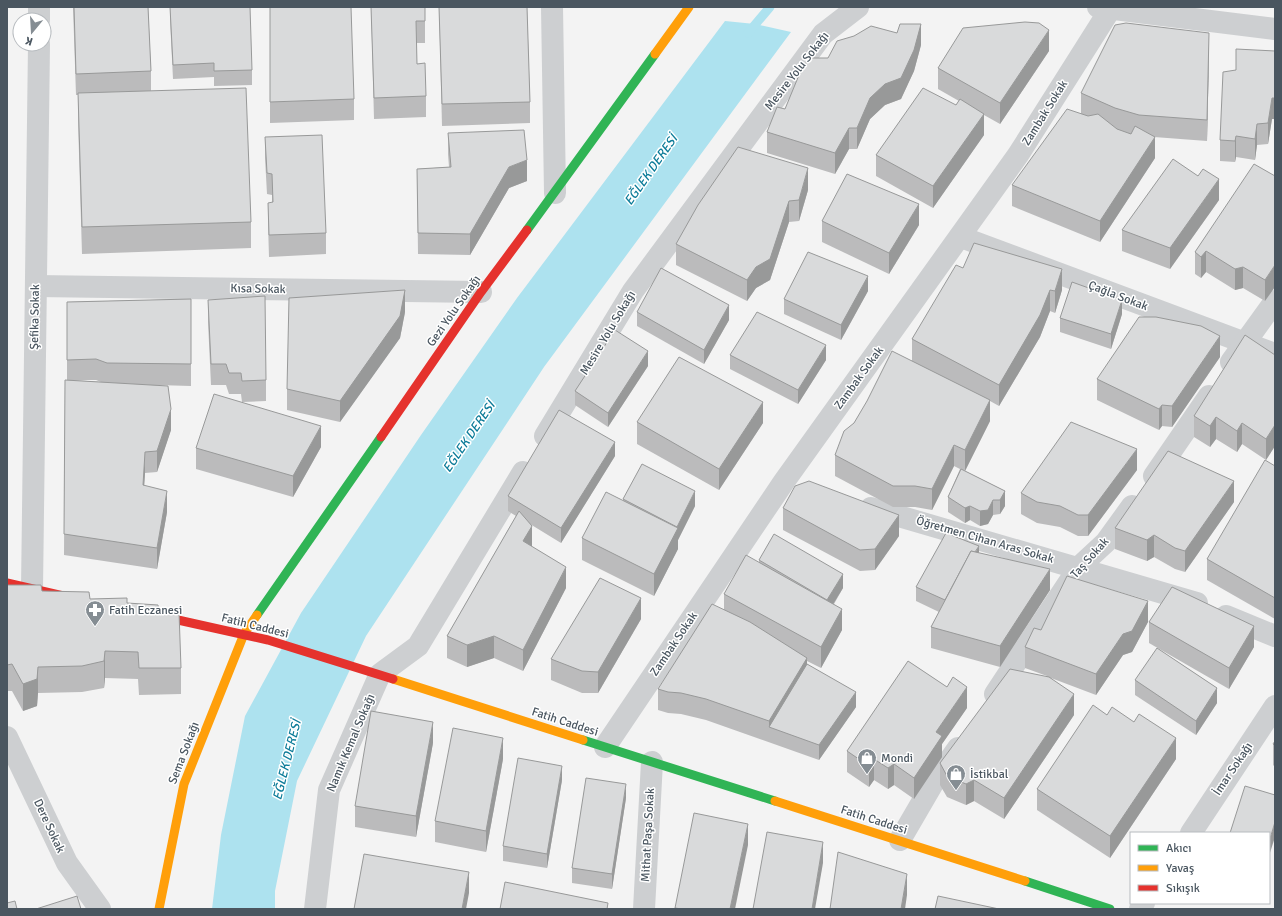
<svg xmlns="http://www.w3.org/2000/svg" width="1282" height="916" viewBox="0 0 1282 916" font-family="Signika,sans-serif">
<rect width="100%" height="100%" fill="#f3f3f3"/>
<polygon fill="#ade2ef" points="725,21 755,24 791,32 544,367 366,636 297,781 275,891 275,909 212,909 221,835 245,716 301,613 421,435 517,298"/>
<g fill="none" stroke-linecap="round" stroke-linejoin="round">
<polyline stroke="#ade2ef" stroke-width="9" points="748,33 770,7"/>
<g stroke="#cdcfd1" stroke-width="22">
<polyline points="552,7 555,193"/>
<polyline points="1098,7 1275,29"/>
<polyline points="39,20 39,7"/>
<polyline points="961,237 1275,354"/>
<polyline points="36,286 481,292"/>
<polyline points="1231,362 1275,301"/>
<polyline points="545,436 633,291 823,34 858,7"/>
<polyline points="1154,476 1209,396"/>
<polyline points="871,508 1197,603"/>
<polyline points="32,589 39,44"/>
<polyline points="1226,616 1275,636"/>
<polyline points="995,694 1079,567 1106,542 1132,506"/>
<polyline points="7,737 67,863 100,909"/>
<polyline points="605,747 783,483 1018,155 1111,8"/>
<polyline points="1191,833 1275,706"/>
<polyline points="900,840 932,785 958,748"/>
<polyline points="315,909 329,790 380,674 418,646 523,472"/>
<polyline points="644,909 652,762"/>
<polyline points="1140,909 1144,903"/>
</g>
<g stroke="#30b455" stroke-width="9">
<polyline points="527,230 655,54"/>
<polyline points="257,615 381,437"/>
<polyline points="583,740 775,801"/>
<polyline points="1025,881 1110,909"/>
</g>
<g stroke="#ff9f0a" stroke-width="9">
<polyline points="655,54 689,7"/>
<polyline points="393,679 583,740"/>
<polyline points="775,801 1025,881"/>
<polyline points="159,909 184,784 244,634 257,615"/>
</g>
<g stroke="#e5322d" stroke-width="9">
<polyline points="381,437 481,292 527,230"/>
<polyline points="7,583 72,598"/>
<polyline points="151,614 268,640 393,679"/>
</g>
</g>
<g fill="#bbbbbc" fill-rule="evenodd">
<polygon points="73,7 148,7 151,71 151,91 251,222 251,248 82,254 78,120 78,95 76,95"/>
<polygon points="170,7 252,70 252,85 214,86 214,77 173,79 170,19"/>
<polygon points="270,7 354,99 354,120 270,123"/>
<polygon points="371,7 425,7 425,43 416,43 417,64 426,96 426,117 374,119"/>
<polygon points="439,7 527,7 530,102 530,123 442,126"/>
<polygon points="921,45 914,71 901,99 885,105 870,119 857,149 849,149 835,174 767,153 767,132 828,58"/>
<polygon points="1049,51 1000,124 984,115 984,135 933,208 876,176 876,155 956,105 959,101 938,89 938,68"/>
<polygon points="1275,51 1275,119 1272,119 1268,144 1257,145 1255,160 1236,157 1235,162 1220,161 1220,140 1236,70"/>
<polygon points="1209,54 1207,141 1154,137 1155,158 1100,242 1012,206 1012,185 1081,114 1081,93"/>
<polygon points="448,133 527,181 509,188 470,255 418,254 417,169 449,167 448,154"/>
<polygon points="265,137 326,233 326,254 269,257 268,224 268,203 272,203 272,195 267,194 265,158"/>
<polygon points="1275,176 1265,301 1243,288 1235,290 1206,272 1201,278 1195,274 1195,252"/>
<polygon points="808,190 799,221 789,222 770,280 756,288 747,301 676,265 676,244"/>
<polygon points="1219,200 1170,269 1122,251 1122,230"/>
<polygon points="822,221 919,225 889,274 822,242"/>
<polygon points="963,268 1062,290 1055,313 1050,311 1040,337 999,406 990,401 990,421 965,471 1005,491 1005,506 1000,514 993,515 988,524 980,526 970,520 965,523 948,512 948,497 960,469 954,466 932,510 915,507 893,507 835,476 835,455 854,423 912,360 912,339"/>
<polygon points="868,291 841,340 784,314 784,299"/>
<path d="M191,299V386L157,385L171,430L157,472L145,473L144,485L167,512L157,569L64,555L65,380H67V302ZM74,380H96L101,382Z"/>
<polygon points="208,300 266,380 266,401 242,402 241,394 229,394 226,385 211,385 208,322"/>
<polygon points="405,312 400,338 340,422 287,410 287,389"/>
<polygon points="637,312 729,320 704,364 637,326"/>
<polygon points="1122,314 1111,349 1060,332 1060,318"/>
<polygon points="730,355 826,360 798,404 730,369"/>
<polygon points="1275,355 1275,446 1266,460 1242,444 1237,452 1216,439 1210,447 1194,437 1194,416"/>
<polygon points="1220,357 1172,427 1162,426 1159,430 1097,400 1097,379"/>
<polygon points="648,366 608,427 575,405 575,391"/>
<polygon points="637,422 763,423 719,490 637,444"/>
<polygon points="321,447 293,497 196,469 196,448"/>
<polygon points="615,456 561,543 530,524 532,547 566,588 523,671 494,658 467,667 447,658 447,636 516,516 508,511 508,496"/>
<polygon points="1275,466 1275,619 1207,580 1207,559"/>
<polygon points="1137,470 1088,536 1078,536 1060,527 1037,523 1021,514 1021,493"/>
<polygon points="623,499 695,506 678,540 678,549 654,596 582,560 582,538 623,501"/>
<polygon points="1234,502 1185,572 1175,569 1154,557 1147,561 1115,549 1115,528"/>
<polygon points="783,508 899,536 875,570 860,571 783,530"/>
<polygon points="979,553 1050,590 1000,667 931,648 931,627 939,612 916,601 916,587"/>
<polygon points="759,560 843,588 834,604 842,630 821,668 807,661 807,664 856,707 819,760 706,720 681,714 668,713 658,710 658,689 724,610 724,594 759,563"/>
<polygon points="7,585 90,599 127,603 159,612 181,668 181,694 139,695 138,679 105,678 104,688 82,692 38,693 37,706 23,711 12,691 7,691"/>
<polygon points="641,619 598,693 582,693 551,680 551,659"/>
<polygon points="1148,622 1132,652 1123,655 1096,695 1051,678 1074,715 1004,819 974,801 966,805 947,797 940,785 940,763 1047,676 1025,668 1025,647 1041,630"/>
<polygon points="1149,622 1254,647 1229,689 1149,643"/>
<polygon points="1135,680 1217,703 1196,735 1135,695"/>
<polygon points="967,708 942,744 942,757 914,799 894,785 888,789 874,780 869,787 847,772 847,751"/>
<polygon points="1107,715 1134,722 1176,759 1110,858 1037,810 1037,789"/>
<polygon points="1275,741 1275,767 1273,765 1273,744"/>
<polygon points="433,743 416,837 355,827 355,806"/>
<polygon points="503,759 486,852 435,842 435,821"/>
<polygon points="562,780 547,868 503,861 503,846"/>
<polygon points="626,798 612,889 572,883 572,868"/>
<polygon points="1275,875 1275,893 1274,893 1274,878"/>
</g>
<g fill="#989999">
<polygon points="921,24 921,45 914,71 901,99 885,105 870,119 857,149 857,128 870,98"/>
<polygon points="1049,30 1049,51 1000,124 1000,103"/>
<polygon points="1209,33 1209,54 1207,141 1207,120"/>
<polygon points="1272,98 1275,98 1275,119 1272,119 1268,144 1268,123"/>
<polygon points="984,114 984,135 933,208 933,186"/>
<polygon points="1257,124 1257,145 1255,160 1255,139"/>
<polygon points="849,128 849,149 835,174 835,153"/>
<polygon points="1236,136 1236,157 1235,162 1235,141"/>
<polygon points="1155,137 1155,158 1100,242 1100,221"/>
<polygon points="527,160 527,181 509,188 470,255 470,234 509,167"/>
<polygon points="808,168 808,190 799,221 799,200"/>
<polygon points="1219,179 1219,200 1170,269 1170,248"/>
<polygon points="789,201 789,222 770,280 756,288 747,301 747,280"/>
<polygon points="919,204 919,225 889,274 889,253"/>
<polygon points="1206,251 1206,272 1201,278 1201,257"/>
<polygon points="1275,265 1275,287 1265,301 1265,280"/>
<polygon points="1243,267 1243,288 1235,290 1235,269"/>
<polygon points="1062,269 1062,290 1055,313 1055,291"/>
<polygon points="868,276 868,291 841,340 841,325"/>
<polygon points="405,290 405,312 400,338 340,422 340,401"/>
<polygon points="1050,290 1050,311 1040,337 999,406 999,385"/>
<polygon points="1122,300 1122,314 1111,349 1111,334"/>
<polygon points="729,305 729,320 704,364 704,350"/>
<polygon points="1220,336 1220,357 1172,427 1172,406"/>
<polygon points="826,345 826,360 798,404 798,390"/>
<polygon points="648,351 648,366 608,427 608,413"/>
<polygon points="990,400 990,421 965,471 965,450"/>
<polygon points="763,402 763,423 719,490 719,469"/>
<polygon points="1162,405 1162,426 1159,430 1159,409"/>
<polygon points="171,409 171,430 157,472 157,451"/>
<polygon points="1216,417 1216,439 1210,447 1210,426"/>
<polygon points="1242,423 1242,444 1237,452 1237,431"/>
<polygon points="1275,425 1275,446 1266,460 1266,439"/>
<polygon points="321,426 321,447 293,497 293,476"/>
<polygon points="615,442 615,456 561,543 561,528"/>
<polygon points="954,445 954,466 932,510 932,489"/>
<polygon points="1137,449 1137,470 1088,536 1088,515"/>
<polygon points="145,452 145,473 143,506 143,485"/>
<polygon points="1234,481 1234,502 1185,572 1185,551"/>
<polygon points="167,491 167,512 157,569 157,548"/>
<polygon points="695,491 695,506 678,540 678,549 654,596 654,574 677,529 677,527"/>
<polygon points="1005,491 1005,506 1000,514 1000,500"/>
<polygon points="993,500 993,515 988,524 980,526 980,511"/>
<polygon points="970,506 970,520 965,523 965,508"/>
<polygon points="899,515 899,536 875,570 875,549"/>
<polygon points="532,526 532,547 523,541"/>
<polygon points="1154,535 1154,557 1147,561 1147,540"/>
<polygon points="979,546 979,560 948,601"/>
<polygon points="566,567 566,588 523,671 523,650"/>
<polygon points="1050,569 1050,590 1000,667 1000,646"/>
<polygon points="843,574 843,588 827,614 827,600"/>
<polygon points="641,598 641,619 598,693 598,672"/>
<polygon points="1148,601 1148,622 1132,652 1123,655 1096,695 1096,674 1123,634"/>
<polygon points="842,609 842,630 821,668 821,647"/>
<polygon points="1254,626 1254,647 1229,689 1229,668"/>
<polygon points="494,636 494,658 467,667 467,645"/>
<polygon points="105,651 105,678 104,688 104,661"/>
<polygon points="807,658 807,679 769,727 769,721"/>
<polygon points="38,667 38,693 37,706 23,711 23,684"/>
<polygon points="967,687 967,708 942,744 942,757 914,799 914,778 936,732"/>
<polygon points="1217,688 1217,703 1196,735 1196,721"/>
<polygon points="856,692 856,707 819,760 819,745"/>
<polygon points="1074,694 1074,715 1004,819 1004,798"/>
<polygon points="433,722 433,743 416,837 416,816"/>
<polygon points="503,738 503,759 486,852 486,831"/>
<polygon points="1176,738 1176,759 1110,858 1110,836"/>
<polygon points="874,759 874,780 869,787 869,766"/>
<polygon points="894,764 894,785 888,789 888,768"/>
<polygon points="562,766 562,780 547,868 547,854"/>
<polygon points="974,780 974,801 966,805 966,784"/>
<polygon points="626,784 626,798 612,889 612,874"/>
<polygon points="1275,822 1275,837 1269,856 1269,842"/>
<polygon points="748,824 748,845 735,909 730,909"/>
<polygon points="823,842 823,863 815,909 812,909"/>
<polygon points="469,872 469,893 466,909 462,909"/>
<polygon points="907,874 907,895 905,909 901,909"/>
</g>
<g fill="#d9dadb" stroke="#989999">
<polygon points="74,7 148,7 151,71 76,74"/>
<polygon points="170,7 250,7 252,70 214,71 214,63 173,65"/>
<polygon points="270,7 351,7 354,99 270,102"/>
<polygon points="371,7 425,7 425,21 416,21 417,64 425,63 426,96 374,98"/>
<polygon points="439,7 527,7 530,102 442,104"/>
<polygon points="1025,22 1039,23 1049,30 1000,103 938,68 963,28"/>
<polygon points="1126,23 1209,33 1207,120 1139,115 1115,108 1081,93 1115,25"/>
<polygon points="900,24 921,24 914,50 901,78 885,84 870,98 857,128 849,128 835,153 767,132 777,107 785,109 799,75 809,58 828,58 837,41 854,36 871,26 897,33"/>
<polygon points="1236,49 1275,51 1275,98 1272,98 1268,123 1257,124 1255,139 1236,136 1235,141 1220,140 1223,72 1236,70"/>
<polygon points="246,88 251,222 82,227 78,93"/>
<polygon points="923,88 956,105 960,99 984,114 933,186 876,155"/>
<polygon points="1067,109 1088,116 1098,114 1117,129 1131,134 1135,126 1155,137 1100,221 1012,185"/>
<polygon points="524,130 527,160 509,167 470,234 418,233 417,169 451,167 448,133"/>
<polygon points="322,135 326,233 269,235 268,203 273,202 272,174 267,173 265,137"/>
<polygon points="738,147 808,168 799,200 789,201 770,259 756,267 747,280 676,244 698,205"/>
<polygon points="1173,159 1198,176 1203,169 1219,179 1170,248 1122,230"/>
<polygon points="1254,164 1275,176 1275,265 1265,280 1243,267 1235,269 1206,251 1201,257 1195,252"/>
<polygon points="847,174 919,204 889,253 822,221"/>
<polygon points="974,243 1062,269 1055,291 1050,290 1040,315 999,385 912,339 956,265 963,268"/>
<polygon points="808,252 868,276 841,325 784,299"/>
<polygon points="661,268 729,305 704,350 637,312"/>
<polygon points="1072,282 1122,300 1111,334 1060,318"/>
<polygon points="405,290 400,316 340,401 287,389 289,298"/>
<polygon points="265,296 266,380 242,381 241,373 229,373 226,364 211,364 208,300"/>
<polygon points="191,299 191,364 107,363 96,359 67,360 67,302"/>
<polygon points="757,312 826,345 798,390 730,355"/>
<polygon points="1139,317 1156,317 1201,326 1220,336 1172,406 1162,405 1159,409 1097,379"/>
<polygon points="615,330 648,351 608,413 575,391"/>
<polygon points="1245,335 1275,355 1275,425 1266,439 1242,423 1237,431 1216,417 1210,426 1194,416"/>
<polygon points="892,351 990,400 965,450 954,445 932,489 915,486 893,486 835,455 844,431 854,423 867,401"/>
<polygon points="679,357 763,402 719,469 637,422"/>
<polygon points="65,380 168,386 171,409 157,451 145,452 143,485 167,491 157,548 64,534"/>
<polygon points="214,394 321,426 293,476 196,448"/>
<polygon points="559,410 615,442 561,528 508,496"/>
<polygon points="1071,422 1137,449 1088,515 1078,515 1060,506 1037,502 1021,493"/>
<polygon points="1168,451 1234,481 1185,551 1175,548 1154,535 1147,540 1115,528"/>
<polygon points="1265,460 1275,466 1275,598 1207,559"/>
<polygon points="642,464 695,491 677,527 623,499"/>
<polygon points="961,469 1005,491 1000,500 993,500 988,510 980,511 970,506 965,508 948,497"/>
<polygon points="809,481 899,515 875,549 860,550 783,508 795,486"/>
<polygon points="606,492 678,528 654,574 582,538"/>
<polygon points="519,511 532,526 523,541 566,567 523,650 494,636 467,645 447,636"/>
<polygon points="946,533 979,546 975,552 971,551 945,600 916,587"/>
<polygon points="774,534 843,574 827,600 759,560"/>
<polygon points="971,551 1050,569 1000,646 931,627"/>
<polygon points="746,555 842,609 821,647 724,594"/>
<polygon points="1067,576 1148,601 1132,631 1123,634 1096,674 1025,647 1034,628 1041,630"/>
<polygon points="600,578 641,598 598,672 582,671 551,659"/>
<polygon points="7,585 41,585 42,591 89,592 90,599 127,598 127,603 158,605 159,612 179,612 181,668 139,668 138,652 105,651 104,661 82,666 38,667 37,679 23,684 12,664 7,665"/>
<polygon points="1172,587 1254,626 1229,668 1149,622"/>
<polygon points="712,604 750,622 807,658 769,721 706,699 681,693 668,692 658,689"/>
<polygon points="1157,648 1217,688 1196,721 1135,680"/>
<polygon points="908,661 947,687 953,677 967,687 936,732 942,736 914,778 894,764 888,768 874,759 869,766 847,751"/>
<polygon points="807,664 856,692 819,745 769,727"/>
<polygon points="1010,669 1049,677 1074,694 1004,798 974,780 966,784 947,776 940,763"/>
<polygon points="1093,705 1107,715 1112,707 1134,722 1139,714 1176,738 1110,836 1037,789"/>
<polygon points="371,711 433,722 416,816 355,806"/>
<polygon points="453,728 503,738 486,831 435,821"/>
<polygon points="1275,741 1275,746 1273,744"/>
<polygon points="518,758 562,766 547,854 503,846"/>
<polygon points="586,778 626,784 612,874 572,868"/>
<polygon points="1245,786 1275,795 1275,822 1269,842 1269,833 1230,833"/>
<polygon points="694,813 748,824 730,909 681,909 675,908"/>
<polygon points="767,832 823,842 812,909 753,909"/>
<polygon points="838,852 907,874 901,909 830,909"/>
<polygon points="364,854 469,872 462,909 354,909"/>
<polygon points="505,882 608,903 607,909 500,909"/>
<polygon points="77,896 81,909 36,909"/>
<polygon points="938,896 999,909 935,909"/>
<polygon points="15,901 17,909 7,909 7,903"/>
</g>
<defs>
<g id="pharmacy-pin" transform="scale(1)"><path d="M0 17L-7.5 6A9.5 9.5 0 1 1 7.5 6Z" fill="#858d93" stroke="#fff"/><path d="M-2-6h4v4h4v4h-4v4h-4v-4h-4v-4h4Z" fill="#fff"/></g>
<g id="shop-pin" transform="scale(1)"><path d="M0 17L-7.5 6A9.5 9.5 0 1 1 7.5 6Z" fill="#858d93" stroke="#fff"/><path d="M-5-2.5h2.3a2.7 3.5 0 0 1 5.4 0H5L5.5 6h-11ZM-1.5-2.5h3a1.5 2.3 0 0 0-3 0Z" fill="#fff"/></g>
</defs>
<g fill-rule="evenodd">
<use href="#pharmacy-pin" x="95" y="610"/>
<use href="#shop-pin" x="867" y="758"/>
<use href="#shop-pin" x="956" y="774"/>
</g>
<g text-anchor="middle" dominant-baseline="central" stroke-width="3" stroke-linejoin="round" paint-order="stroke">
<g font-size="12" fill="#4a5660" stroke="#fff">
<text transform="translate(797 71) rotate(-52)">Mesire Yolu Sokağı</text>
<text transform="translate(1045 113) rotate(-58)">Zambak Sokak</text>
<text transform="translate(258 289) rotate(1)">Kısa Sokak</text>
<text transform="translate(1118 296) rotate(21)">Çağla Sokak</text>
<text transform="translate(454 311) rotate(-55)">Gezi Yolu Sokağı</text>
<text transform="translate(35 317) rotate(-89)">Şefika Sokak</text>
<text transform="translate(608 333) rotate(-59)">Mesire Yolu Sokağı</text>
<text transform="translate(859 378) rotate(-54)">Zambak Sokak</text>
<text transform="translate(985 540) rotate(16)">Öğretmen Cihan Aras Sokak</text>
<text transform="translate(1090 558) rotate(-48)">Taş Sokak</text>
<text transform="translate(255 626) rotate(14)">Fatih Caddesi</text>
<text transform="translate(674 644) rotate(-56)">Zambak Sokak</text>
<text transform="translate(565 722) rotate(18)">Fatih Caddesi</text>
<text transform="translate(351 743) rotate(-67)">Namık Kemal Sokağı</text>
<text transform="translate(184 753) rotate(-69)">Sema Sokağı</text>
<text transform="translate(1233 769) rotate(-56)">İmar Sokağı</text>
<text transform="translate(874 820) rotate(18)">Fatih Caddesi</text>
<text transform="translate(49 826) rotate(65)">Dere Sokak</text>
<text transform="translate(648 835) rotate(-87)">Mithat Paşa Sokak</text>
</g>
<g font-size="12" fill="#4a5660" stroke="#fff" text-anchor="start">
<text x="109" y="610">Fatih Eczanesi</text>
<text x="881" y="758">Mondi</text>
<text x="970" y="774">İstikbal</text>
</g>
<g font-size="13" font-style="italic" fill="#0d7c99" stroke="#fff">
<text transform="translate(651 170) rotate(-55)">EĞLEK DERESİ</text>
<text transform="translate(469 437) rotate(-56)">EĞLEK DERESİ</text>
<text transform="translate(287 760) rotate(-76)">EĞLEK DERESİ</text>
</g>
</g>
<rect width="1282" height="916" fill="none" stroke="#4a5660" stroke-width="16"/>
<rect x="1130" y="832" width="140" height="72" fill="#ffffff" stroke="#b7bbbf"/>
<rect x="1138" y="845" width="20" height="6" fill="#30b455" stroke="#b7bbbf"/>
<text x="1166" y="852" font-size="12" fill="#4a5660">Akıcı</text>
<rect x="1138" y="865" width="20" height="6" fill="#ff9f0a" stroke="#b7bbbf"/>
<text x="1166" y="872" font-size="12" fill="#4a5660">Yavaş</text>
<rect x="1138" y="885" width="20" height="6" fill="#e5322d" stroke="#b7bbbf"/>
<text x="1166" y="892" font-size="12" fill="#4a5660">Sıkışık</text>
<g transform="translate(32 32) rotate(198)"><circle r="19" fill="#ffffff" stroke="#b7bbbf"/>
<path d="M0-3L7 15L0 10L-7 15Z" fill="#858d93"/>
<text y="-6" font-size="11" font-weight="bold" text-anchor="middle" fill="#4a5660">K</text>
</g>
</svg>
